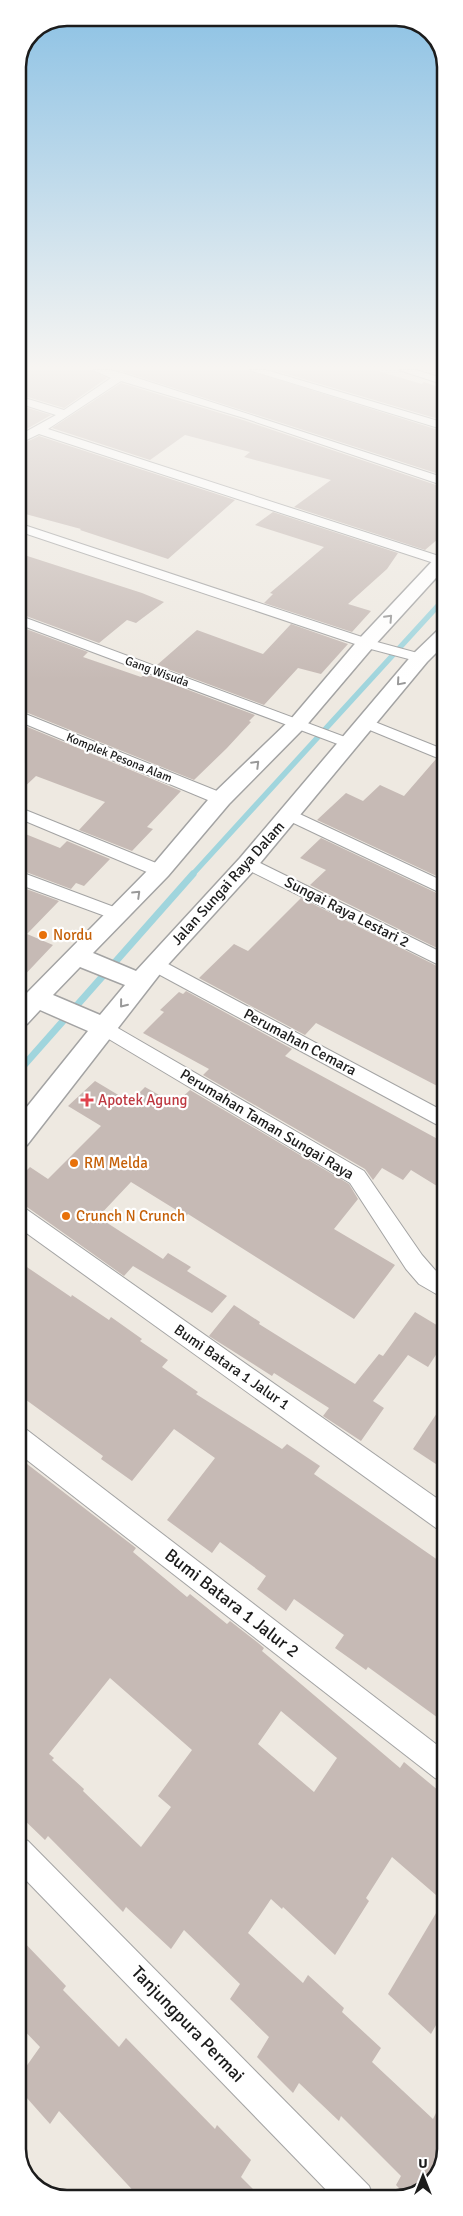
<svg xmlns="http://www.w3.org/2000/svg" width="463" height="2216" viewBox="0 0 463 2216" font-family="Signika,sans-serif">
<rect width="100%" height="100%" fill="#eee9e1"/>
<g fill="none" stroke-linecap="round" stroke-linejoin="round">
<polyline stroke="#a0d5dd" stroke-width="5.5" points="192,875 445,598"/>
<polyline stroke="#a0d5dd" stroke-width="7" points="18,1072 193,874"/>
</g>
<g fill="#c6bab5" fill-rule="evenodd">
<polygon points="18,370 91,370 107,378 64,408 18,394"/>
<polygon points="118,370 247,370 445,432 445,476"/>
<polygon points="273,370 374,370 422,384 424,382 445,389 445,421"/>
<polygon points="121,383 243,420 445,488 445,533 425,550 294,507 331,480 244,457 250,452 185,435 150,460 52,428"/>
<polygon points="18,405 51,415 18,434"/>
<polygon points="39,436 235,500 168,559 80,530 81,529 18,512 18,446"/>
<polygon points="273,512 398,553 387,569 348,604 371,611 352,632 264,603 273,594 270,593 324,547 255,525"/>
<polygon points="18,553 142,593 164,602 136,623 127,620 99,643 18,613"/>
<polygon points="291,624 348,644 321,674 298,668 264,705 157,665 197,630 263,654"/>
<polygon points="18,626 88,652 83,657 141,677 146,674 255,715 249,721 251,722 227,748 194,780 18,709"/>
<polygon points="18,723 181,791 147,827 153,829 132,851 79,830 105,802 36,776 18,793"/>
<polygon points="436,759 445,763 445,880 317,820 346,793 363,801 380,785 404,796"/>
<polygon points="18,831 60,848 67,841 110,859 84,886 76,883 71,889 18,869"/>
<polygon points="321,838 445,897 445,952 310,885 326,870 300,858"/>
<polygon points="18,886 59,901 27,934 53,945 18,982"/>
<polygon points="301,898 445,970 445,1090 316,1023 305,1035 199,978 234,944 248,951"/>
<polygon points="186,991 292,1049 285,1056 445,1143 445,1191 411,1170 403,1180 382,1168 373,1180 365,1169 203,1075 209,1069 143,1033 164,1012 160,1010 179,992 183,994"/>
<polygon points="95,1081 130,1102 145,1087 175,1104 190,1090 349,1184 358,1199 334,1229 395,1265 354,1319 188,1214 186,1216 131,1182 98,1217 163,1259 168,1253 191,1267 187,1271 227,1296 212,1313 133,1266 124,1276 27,1207 18,1204 18,1179 30,1167 48,1179 101,1126 68,1106"/>
<polygon points="18,1261 71,1297 72,1295 109,1320 111,1317 142,1339 140,1341 168,1360 162,1367 198,1392 196,1394 282,1449 287,1444 320,1466 314,1474 445,1565 445,1723 368,1667 366,1670 335,1648 344,1635 294,1599 286,1611 257,1589 266,1576 220,1542 212,1553 167,1520 215,1458 174,1429 132,1481 101,1459 103,1456 18,1394"/>
<polygon points="234,1305 260,1322 259,1324 355,1384 379,1354 383,1356 415,1312 445,1330 445,1341 428,1367 408,1355 373,1401 384,1408 361,1441 323,1416 329,1408 274,1373 272,1376 209,1336"/>
<polygon points="445,1401 445,1470 413,1449"/>
<path d="M18,1457L136,1548L133,1552L187,1597L190,1594L227,1624L230,1621L257,1642L264,1648L262,1651L400,1768L404,1762L445,1796V1880L436,1895L392,1857L366,1898L369,1901L335,1955L283,1907L282,1909L271,1899L248,1933L303,1983L308,1975L344,2008L342,2012L381,2048L372,2062L433,2119L445,2095L446,2149L433,2182L407,2196L396,2185L401,2176L341,2116L339,2121L299,2083L293,2093L257,2057L269,2037L230,1999L240,1984L184,1930L171,1949L126,1907L123,1912L48,1836L45,1840L18,1814ZM110,1678L192,1750L158,1796L171,1807L141,1847L83,1791L84,1789L52,1760L54,1758L49,1754ZM281,1711L337,1758L314,1792L258,1744Z"/>
<polygon points="445,1898 445,2009 431,2034 388,1994"/>
<polygon points="18,1936 66,1986 63,1990 119,2047 126,2038 215,2129 217,2125 251,2160 241,2177 262,2198 140,2198 59,2111 50,2124 18,2088 18,2078 40,2047 18,2024"/>
</g>
<g fill="none" stroke-linecap="round" stroke-linejoin="round">
<g stroke="#a3a3a3" stroke-width="2">
<g id="minor">
<polygon points="93,370 110,370 125,374 445,478 445,486 244,418 121,381 48,429 445,558 445,564 437,564 39,434 18,444 18,436 56,415 18,403 18,396 64,410 111,378"/>
<polygon points="249,370 266,370 445,423 445,430"/>
<polygon points="399,370 416,370 445,379 445,385"/>
<polygon points="18,523 377,642 425,655 427,658 420,662 367,648 18,531"/>
<polygon points="18,615 353,740 356,743 353,746 343,746 18,624"/>
<polygon points="18,711 227,795 229,799 227,803 215,803 18,721"/>
<polygon points="365,718 445,750 445,761 360,726 357,723 360,720"/>
<polygon points="18,807 166,867 169,871 166,875 154,875 18,818"/>
<polygon points="289,809 445,882 445,895 283,818 281,814 283,810"/>
<polygon points="248,857 445,954 445,968 242,867 240,863 242,859"/>
<polygon points="18,871 122,910 125,914 122,918 116,920 18,884"/>
<polygon points="155,957 445,1112 445,1129 149,969 146,964 149,959"/>
<polygon points="104,1020 364,1171 422,1255 435,1270 445,1277 445,1299 419,1284 406,1269 350,1183 97,1032 94,1027 97,1022"/>
<polygon points="18,1206 26,1209 445,1504 445,1531 436,1528 18,1227"/>
<polygon points="18,1427 27,1430 445,1751 445,1782 435,1778 18,1453"/>
<polygon points="18,1836 28,1841 369,2186 374,2198 334,2198 18,1872"/>
</g>
</g>
<g stroke="#a3a3a3" stroke-width="3">
<path id="tertiary" d="M445,553V568L373,647L305,727L229,804L168,876L93,953L136,971L240,858L413,654L438,630L445,628V644L427,662L256,868L163,970L27,1145L18,1148V1118L88,1031L40,1010L27,1024L18,1026V1002L152,866L213,794L291,719L359,639L439,554ZM80,967L125,985L100,1015L53,995Z"/>
</g>
<use href="#minor" fill="#fff" fill-rule="evenodd"/>
<use href="#tertiary" fill="#fff" fill-rule="evenodd"/>
</g>
<defs><path id="oneway-chevron" d="M-2-3.5L2.5 0L-2 3.5" fill="none" stroke-width="1.6" stroke-linecap="round" stroke-linejoin="round" transform="scale(1.25)"/></defs>
<g stroke="#999">
<use href="#oneway-chevron" transform="translate(389 618) rotate(-47)"/>
<use href="#oneway-chevron" transform="translate(400 682) rotate(131)"/>
<use href="#oneway-chevron" transform="translate(256 764) rotate(-45)"/>
<use href="#oneway-chevron" transform="translate(137 894) rotate(-44)"/>
<use href="#oneway-chevron" transform="translate(123 1004) rotate(129)"/>
</g>
<linearGradient id="sky" x2="0" y2="1"><stop stop-color="#8bc1e4"/><stop offset="0.54" stop-color="#f7f5f2"/><stop offset="1" stop-color="#f7f5f2" stop-opacity="0"/></linearGradient>
<rect width="463" height="680" fill="url(#sky)"/>
<g fill="#e8710a" stroke="#fff" stroke-width="2">
<circle cx="43" cy="935" r="5"/>
<circle cx="74" cy="1163" r="5"/>
<circle cx="66" cy="1216" r="5"/>
</g>
<path fill="#e0444e" stroke="#fff" stroke-width="2" d="M84.5 1092.5h5v5h5v5h-5v5h-5v-5h-5v-5h5z"/>
<g text-anchor="middle" dominant-baseline="central" stroke-width="4.5" stroke-linejoin="round" paint-order="stroke">
<g font-size="12" fill="#1c1c1c" stroke="#fff">
<text transform="translate(157 672) rotate(20)">Gang Wisuda</text>
<text transform="translate(119 758) rotate(22)">Komplek Pesona Alam</text>
</g>
<g font-size="15" fill="#1c1c1c" stroke="#fff">
<text transform="translate(228 883) rotate(-48)">Jalan Sungai Raya Dalam</text>
<text transform="translate(347 912) rotate(27)">Sungai Raya Lestari 2</text>
<text transform="translate(300 1042) rotate(28)">Perumahan Cemara</text>
<text transform="translate(267 1124) rotate(31)">Perumahan Taman Sungai Raya</text>
<text transform="translate(232 1367) rotate(35)">Bumi Batara 1 Jalur 1</text>
</g>
<g font-size="15" fill="#c56008" stroke="#fff" text-anchor="start">
<text x="53" y="935">Nordu</text>
<text x="84" y="1163">RM Melda</text>
<text x="76" y="1216">Crunch N Crunch</text>
</g>
<g font-size="15" fill="#be3a42" stroke="#fff" text-anchor="start">
<text x="98" y="1100">Apotek Agung</text>
</g>
<g font-size="18" fill="#1c1c1c" stroke="#fff">
<text transform="translate(232 1603) rotate(38)">Bumi Batara 1 Jalur 2</text>
<text transform="translate(188 2024) rotate(46)">Tanjungpura Permai</text>
</g>
</g>
<path d="M0 0H463V2216H0ZM67 26H396A41 41 0 0 1 437 67V2149A41 41 0 0 1 396 2190H67A41 41 0 0 1 26 2149V67A41 41 0 0 1 67 26Z" fill="#fff" fill-rule="evenodd"/>
<path fill="none" stroke="#1c1c1c" stroke-width="2.5" d="M67 26H396A41 41 0 0 1 437 67V2149A41 41 0 0 1 396 2190H67A41 41 0 0 1 26 2149V67A41 41 0 0 1 67 26Z"/>
<g transform="translate(423 2176)" stroke="#ffffff" stroke-width="4" paint-order="stroke">
<path d="M0-4L9 19L0 12L-9 19Z" fill="#1c1c1c"/>
<text y="-8" font-size="14" font-weight="bold" text-anchor="middle" fill="#1c1c1c">U</text>
</g>
</svg>
